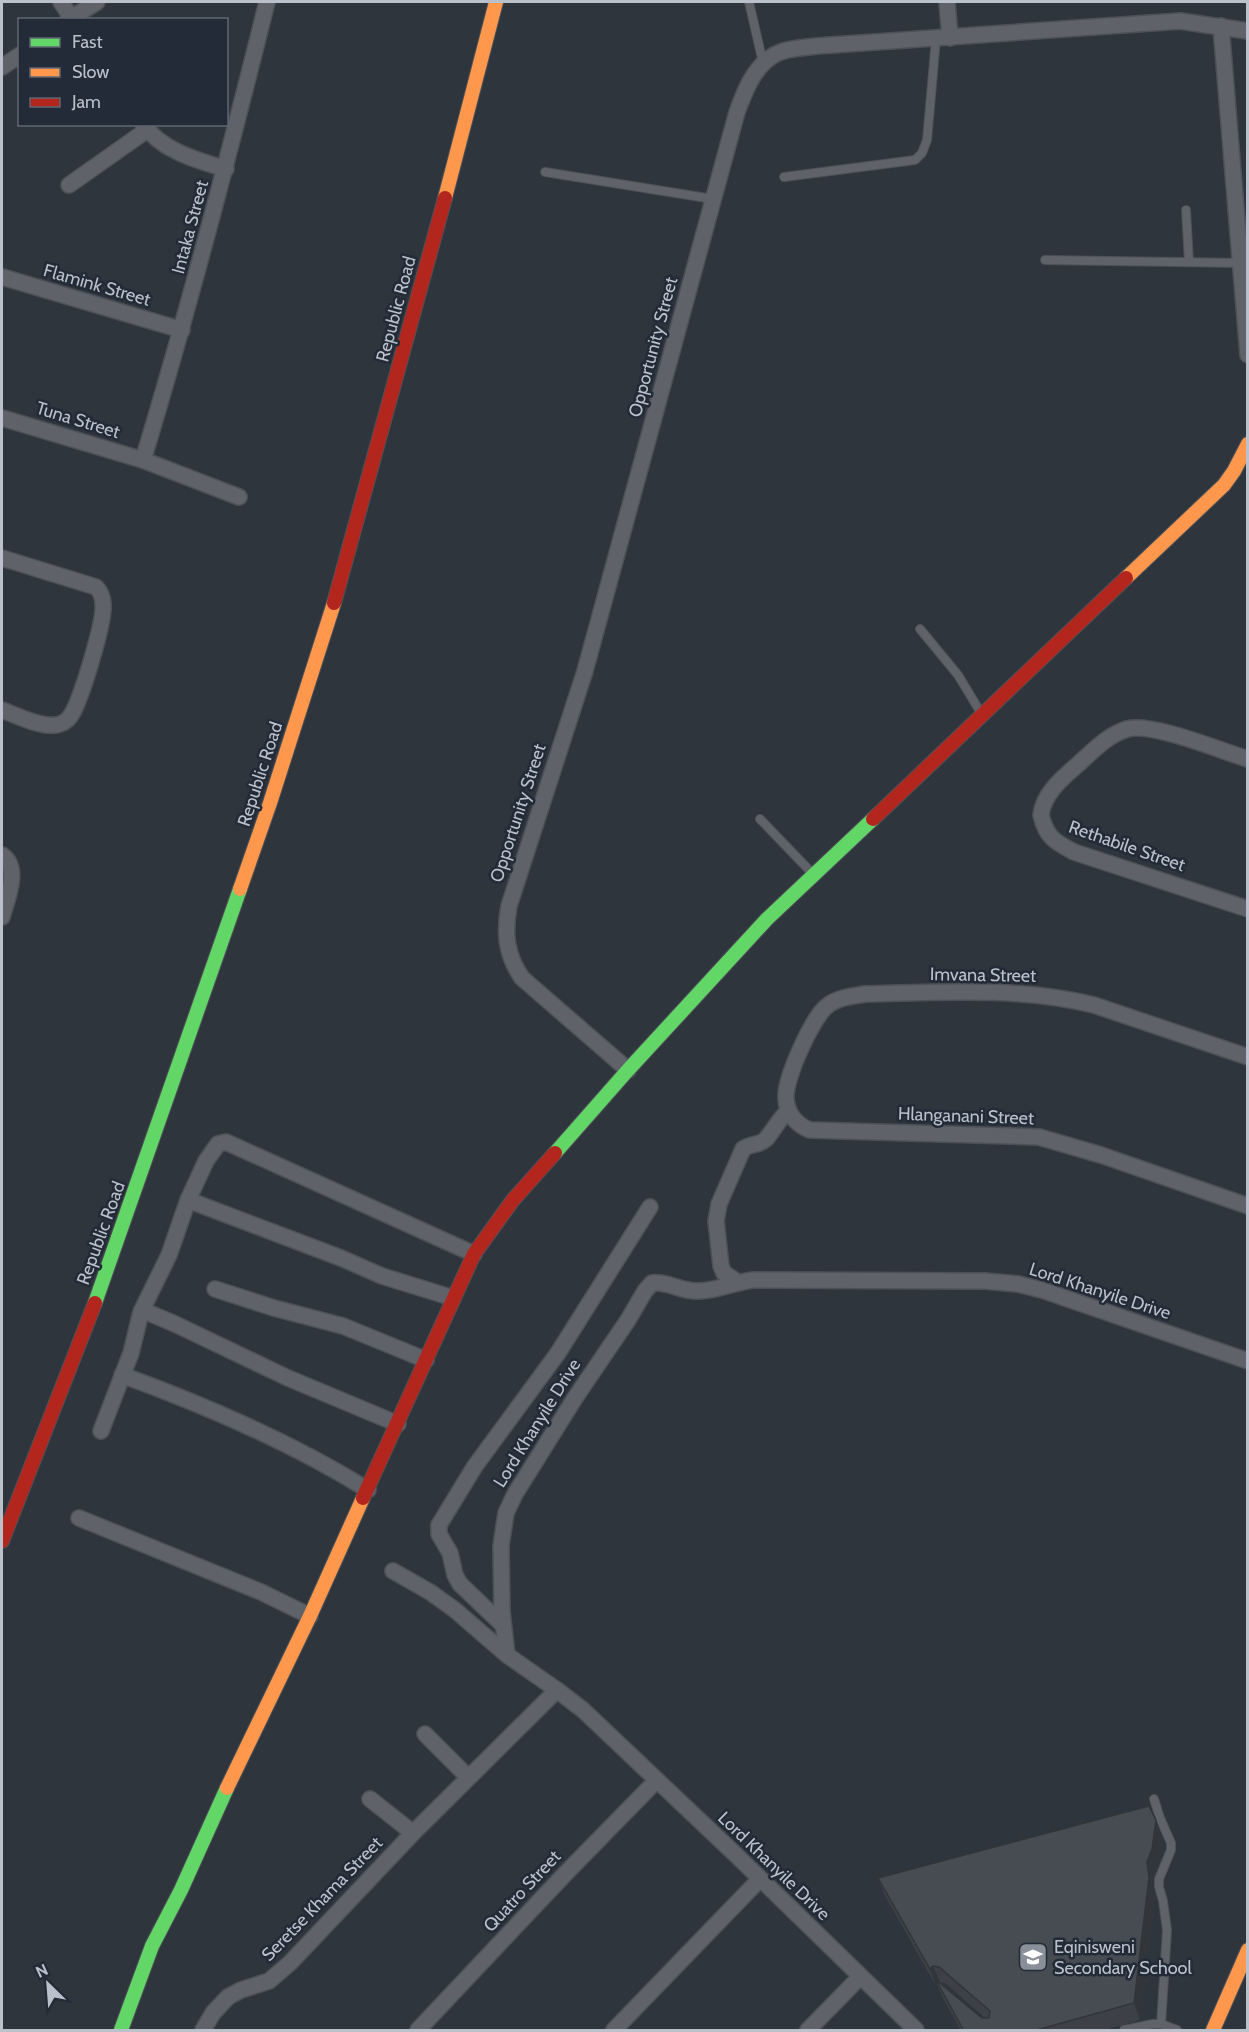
<svg xmlns="http://www.w3.org/2000/svg" width="1249" height="2032" viewBox="0 0 1249 2032" font-family="Cabin,sans-serif">
<rect width="100%" height="100%" fill="#2f353c"/>
<g fill="none" stroke-linecap="round" stroke-linejoin="round">
<g stroke="#4d5157" stroke-width="10">
<g id="lane">
<polyline points="749,2 763,63"/>
<polyline points="545,172 713,199"/>
<polyline points="784,177 915,160 922,153 927,140 936,39"/>
<polyline points="1186,210 1189,262"/>
<polyline points="1045,260 1240,263"/>
<polyline points="920,629 958,675 981,713"/>
<polyline points="760,819 812,873"/>
<polyline points="1154,1799 1160,1818 1171,1843 1171,1850 1159,1879 1159,1887 1163,1901 1167,1930 1161,2024"/>
<polyline points="1124,2030 1153,2024 1161,2024 1177,2030"/>
</g>
</g>
<g stroke="#4d5157" stroke-width="18">
<g id="street">
<polyline points="61,2 73,20"/>
<polyline points="947,2 950,38"/>
<polyline points="68,20 97,2"/>
<polyline points="1221,26 1248,355"/>
<polyline points="2,67 20,55"/>
<path d="M143,124C162,151 196,160 226,169"/>
<polyline points="69,185 147,130"/>
<polyline points="2,277 182,330"/>
<polyline points="2,418 143,460 239,497"/>
<path d="M143,460C189,308 229,155 267,2"/>
<path d="M2,558L96,587C100,591 103,598 103,604C105,621 82,695 73,712C70,718 66,722 60,724C45,730 16,715 2,710"/>
<path d="M1248,759C1221,751 1152,722 1127,729C1107,735 1091,753 1075,767C1061,779 1043,795 1041,815C1046,837 1055,842 1074,852L1248,909"/>
<path d="M2,855C21,868 7,899 2,917"/>
<path d="M1248,1057L1094,1005C1020,987 941,992 866,994C853,996 838,997 827,1006C812,1018 784,1080 786,1099C787,1113 796,1125 810,1130L1039,1137L1101,1155L1248,1206"/>
<path d="M628,1070L522,978C506,955 504,933 509,906L585,671L737,112C744,93 753,69 771,57C784,48 802,48 817,46L1180,21L1248,31"/>
<polyline points="188,1200 341,1258 382,1276 453,1298"/>
<path d="M736,1281L724,1273L721,1266L716,1221L719,1204L743,1149C751,1143 759,1146 766,1139C774,1130 779,1119 788,1111"/>
<polyline points="215,1289 274,1308 343,1326 426,1360"/>
<polyline points="142,1310 175,1324 288,1378 398,1424"/>
<path d="M122,1375C207,1406 291,1442 368,1490"/>
<polyline points="101,1431 131,1353 141,1312 169,1255 188,1200 206,1161 218,1144 226,1142 474,1254"/>
<polyline points="79,1518 261,1592 310,1616"/>
<polyline points="393,1571 430,1592 455,1610 507,1655 557,1690 583,1710 735,1854 916,2030"/>
<polyline points="503,1625 460,1584 455,1575 450,1553 439,1534 439,1525 475,1466 558,1353 650,1207"/>
<path d="M507,1655L502,1612L501,1546L506,1513L515,1494L575,1398L628,1320L645,1291L652,1283C668,1281 682,1292 698,1291C717,1291 734,1282 753,1280L985,1281L1018,1284L1042,1290L1248,1361"/>
<polyline points="425,1734 468,1777"/>
<polyline points="370,1799 413,1833"/>
<polyline points="203,2030 213,2013 228,1997 241,1990 269,1981 290,1963 413,1833 557,1690"/>
<polyline points="418,2030 565,1874 657,1780"/>
<polyline points="614,2030 760,1879"/>
<polyline points="808,2030 860,1977"/>
</g>
</g>
<g stroke="#4d5157" stroke-width="16">
<g id="fast">
<polyline points="555,1153 628,1070 767,919 873,819"/>
<polyline points="95,1303 240,889"/>
<polyline points="121,2030 152,1946 181,1890 227,1788"/>
</g>
</g>
<g stroke="#4d5157" stroke-width="16">
<g id="slow">
<polyline points="445,198 496,2"/>
<polyline points="1126,578 1224,485 1234,471 1248,444"/>
<polyline points="240,889 270,803 334,603"/>
<polyline points="227,1788 310,1616 363,1498"/>
<polyline points="1213,2030 1248,1950"/>
</g>
</g>
<g stroke="#4d5157" stroke-width="16">
<g id="jam">
<polyline points="334,603 445,198"/>
<polyline points="873,819 1126,578"/>
<polyline points="363,1498 474,1254 513,1200 555,1153"/>
<polyline points="2,1541 95,1303"/>
</g>
</g>
<use href="#lane" stroke="#5f6369" stroke-width="8"/>
<use href="#street" stroke="#5f6369" stroke-width="15"/>
<use href="#fast" stroke="#63d668" stroke-width="14"/>
<use href="#slow" stroke="#ff974d" stroke-width="14"/>
<use href="#jam" stroke="#b3261e" stroke-width="14"/>
</g>
<path fill="#3d4147" fill-rule="evenodd" d="M1162,1836L1158,1866L1153,1879L1155,1894L1140,2020L1101,2031H961L942,1996L937,1984L936,1986L884,1894L878,1878ZM940,1982L945,1983L985,2018H982Z"/>
<g fill="#323539">
<polygon points="1156,1820 1162,1836 1158,1866 1153,1879 1155,1894 1140,2020 1134,2003 1147,1862"/>
<polygon points="933,1966 940,1982 938,1984 936,1980 937,1984 936,1986 930,1969"/>
</g>
<polygon fill="#474c52" stroke="#323539" stroke-width="1.5" points="1149,1806 1156,1820 1152,1849 1147,1862 1149,1877 1134,2003 1033,2031 964,2031 936,1980 982,2018 989,2018 990,2011 939,1967 933,1966 930,1969 878,1878"/>
<defs>
<g id="school-square" transform="scale(1.5)"><rect x="-9" y="-9" width="18" height="18" rx="4" fill="#899099" stroke="#222b37"/><path d="M0-5L7-2L0 1L-7-2ZM-4 1L0 2.5L4 1V4Q0 6-4 4Z" fill="#fff"/></g>
</defs>
<g fill-rule="evenodd">
<use href="#school-square" x="1033" y="1957"/>
</g>
<g text-anchor="middle" dominant-baseline="central" stroke-width="5" stroke-linejoin="round" paint-order="stroke">
<g font-size="18" fill="#bac1cb" stroke="#222b37">
<text transform="translate(190 227) rotate(-75)">Intaka Street</text>
<text transform="translate(97 285) rotate(16)">Flamink Street</text>
<text transform="translate(396 309) rotate(-75)">Republic Road</text>
<text transform="translate(653 347) rotate(-75)">Opportunity Street</text>
<text transform="translate(78 420) rotate(17)">Tuna Street</text>
<text transform="translate(260 774) rotate(-72)">Republic Road</text>
<text transform="translate(518 813) rotate(-72)">Opportunity Street</text>
<text transform="translate(1127 846) rotate(19)">Rethabile Street</text>
<text transform="translate(983 975) rotate(1)">Imvana Street</text>
<text transform="translate(966 1116) rotate(2)">Hlanganani Street</text>
<text transform="translate(101 1233) rotate(-70)">Republic Road</text>
<text transform="translate(1100 1291) rotate(18)">Lord Khanyile Drive</text>
<text transform="translate(537 1423) rotate(-58)">Lord Khanyile Drive</text>
<text transform="translate(774 1866) rotate(44)">Lord Khanyile Drive</text>
<text transform="translate(522 1891) rotate(-47)">Quatro Street</text>
<text transform="translate(322 1899) rotate(-46)">Seretse Khama Street</text>
</g>
<g font-size="18" fill="#bac1cb" stroke="#222b37" text-anchor="start">
<text x="1054" y="1947">Eqinisweni<tspan x="1054" dy="21">Secondary School</tspan></text>
</g>
</g>
<rect width="1249" height="2032" fill="none" stroke="#bac1cb" stroke-width="6"/>
<rect x="18" y="18" width="210" height="108" fill="#222b37" stroke="#5f6772" stroke-width="1.5"/>
<rect x="30" y="38" width="30" height="9" fill="#63d668" stroke="#5f6772" stroke-width="1.5"/>
<text x="72" y="48" font-size="18" fill="#bac1cb">Fast</text>
<rect x="30" y="68" width="30" height="9" fill="#ff974d" stroke="#5f6772" stroke-width="1.5"/>
<text x="72" y="78" font-size="18" fill="#bac1cb">Slow</text>
<rect x="30" y="98" width="30" height="9" fill="#b3261e" stroke="#5f6772" stroke-width="1.5"/>
<text x="72" y="108" font-size="18" fill="#bac1cb">Jam</text>
<g transform="translate(48 1984) rotate(335)" stroke="#222b37" stroke-width="4.5" paint-order="stroke">
<path d="M0-4.5L10 22L0 15L-10 22Z" fill="#bac1cb"/>
<text y="-9" font-size="16" font-weight="bold" text-anchor="middle" fill="#bac1cb">N</text>
</g>
</svg>
